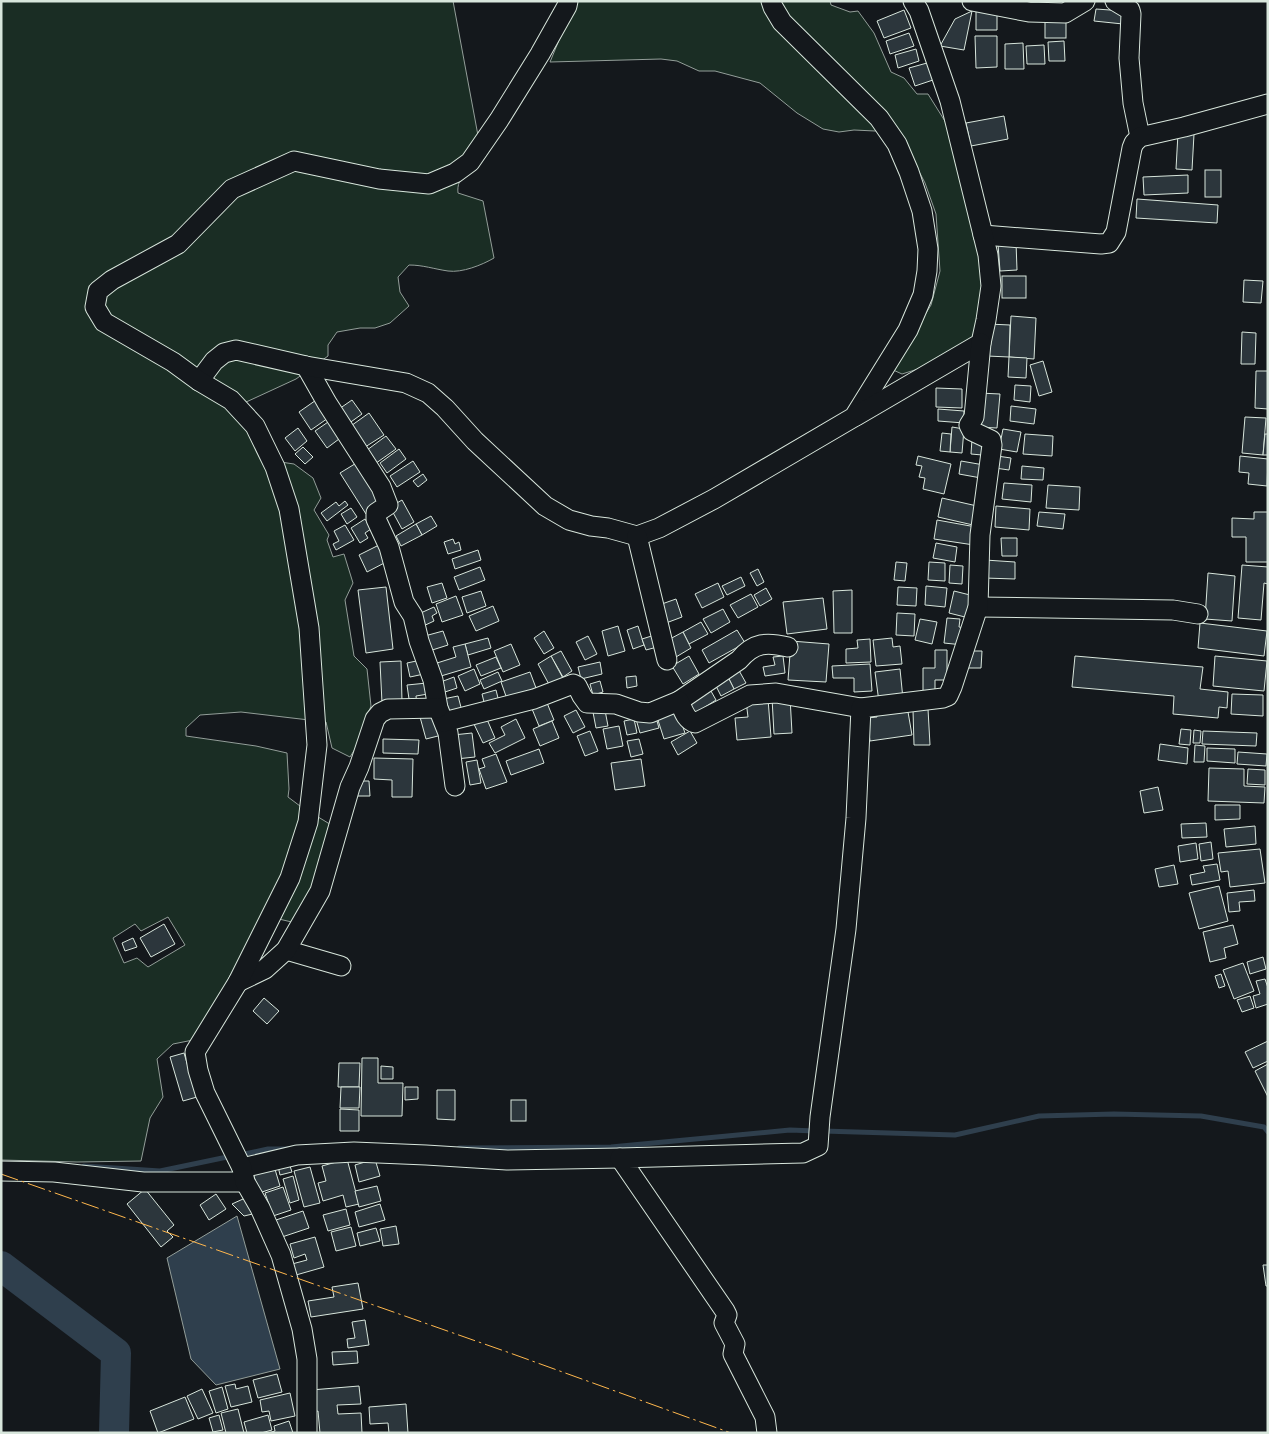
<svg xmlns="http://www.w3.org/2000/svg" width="1269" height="1434" viewBox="0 0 1269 1434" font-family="Lato,sans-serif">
<rect width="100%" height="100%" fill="#14181c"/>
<g fill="#1a2d24" stroke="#939e99" fill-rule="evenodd">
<path d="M1,1H453L482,157C471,167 456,177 458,193L483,201L494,258C482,265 462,273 448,271C434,269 423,265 409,265L398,277L400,292L409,306L390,323L375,328H360L337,332L328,345V356L296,379L231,409L248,428L267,460L294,464L313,478L321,498L314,510L329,535L327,540L333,557L344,554L353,583L345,600L354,656L367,669L371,706L355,749L350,757L332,748L326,722L241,712L200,715L186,728V736L256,746L287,753L289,789L288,797L300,806L333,826L316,891L296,923L266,916L193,1040L173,1044L157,1059L163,1097L150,1118L141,1161L77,1162L1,1160ZM168,917L185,945L148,967L137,958L124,963L113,938L135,924L141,931Z"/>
<polygon points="574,1 830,1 831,5 850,12 858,11 874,33 891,72 904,78 917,94 928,94 948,126 963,172 986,293 972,341 918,369 902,374 891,369 931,305 940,271 936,214 925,183 906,146 892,126 875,131 854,130 839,132 823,129 797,113 760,83 715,71 699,71 677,61 661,59 550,62 571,11"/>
</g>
<polygon fill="#2f3f4d" stroke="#939e99" points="237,1216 280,1369 216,1385 191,1359 167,1258"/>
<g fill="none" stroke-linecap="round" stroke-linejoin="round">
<g stroke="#2f3f4d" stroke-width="5">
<polyline points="823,1131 955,1135 1039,1116 1114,1114 1201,1116 1264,1127 1268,1132"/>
<polyline points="459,1148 611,1147 790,1130 815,1131"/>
<polyline points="240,1155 268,1149 288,1149"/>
<polyline points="84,1166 160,1171 232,1156"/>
</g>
<polyline stroke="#2f3f4d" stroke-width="30" points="1,1266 116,1353 114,1433"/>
</g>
<g fill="#2c363c" stroke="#d8e6dc">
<polygon points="976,8 997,9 997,30 976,30"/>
<polygon points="1096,9 1124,11 1123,24 1094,21"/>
<polygon points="904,10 911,28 884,38 877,21"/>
<polygon points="972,11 964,50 940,46 955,19"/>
<rect x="1045" y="18" width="21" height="20"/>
<polygon points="909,33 914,46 890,54 886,41"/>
<polygon points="975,36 997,36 997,67 976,68"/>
<polygon points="1064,41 1065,61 1049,61 1048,42"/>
<polygon points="1023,43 1024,69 1005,69 1005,44"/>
<polygon points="1044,45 1045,64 1027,64 1026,46"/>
<polygon points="916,49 919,61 898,68 895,55"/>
<polygon points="927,63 933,80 915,86 909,68"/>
<polygon points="1004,116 1008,139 971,146 966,123"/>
<polygon points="1178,133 1194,134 1192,170 1176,169"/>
<rect x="1205" y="170" width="16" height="27"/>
<polygon points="1188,175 1188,193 1144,195 1143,177"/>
<polygon points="1137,199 1218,205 1217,223 1136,218"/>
<polygon points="1016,242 1017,270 1000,271 998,244"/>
<rect x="1002" y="276" width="24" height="22"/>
<polygon points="1244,280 1263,281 1261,303 1243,302"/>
<polygon points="1011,316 1036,318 1034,359 1009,357"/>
<polygon points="988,324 1010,325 1009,357 987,356"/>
<polygon points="1242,332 1256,333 1255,364 1241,364"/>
<polygon points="1009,357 1027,358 1026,378 1008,377"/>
<polygon points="1043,361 1052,392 1039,396 1030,365"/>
<polygon points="1256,371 1268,371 1268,409 1255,408"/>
<polygon points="1015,385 1031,386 1030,402 1014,400"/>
<polygon points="936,388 962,389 962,408 936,407"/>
<polygon points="979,393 1000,394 997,428 977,427"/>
<polygon points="319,398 331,416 311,430 299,412"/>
<polygon points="352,400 362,414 348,424 339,409"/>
<polygon points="1011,406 1036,409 1034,424 1010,421"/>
<polygon points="938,409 964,411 964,423 938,421"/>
<polygon points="369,413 384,435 362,449 348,428"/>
<polygon points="1245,417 1266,418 1263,455 1242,453"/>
<polygon points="331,420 343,436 327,448 315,431"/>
<polygon points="952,427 964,429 962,453 950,452"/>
<polygon points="298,428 307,441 295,451 285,438"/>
<polygon points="1003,429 1021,432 1017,452 999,449"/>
<polygon points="942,433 951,434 950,452 940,451"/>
<polygon points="1025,434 1053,436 1052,456 1023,454"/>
<polygon points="1265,434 1268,434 1268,455 1263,455"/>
<polygon points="386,436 396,449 372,466 363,453"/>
<polygon points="972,439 983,440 982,455 971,454"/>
<polygon points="303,447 313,457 305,464 295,454"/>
<polygon points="399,449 406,459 387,473 380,463"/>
<polygon points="918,456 951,464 944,494 923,489 925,478 919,477 922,466 916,465"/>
<polygon points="997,456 1011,458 1009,470 995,468"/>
<polygon points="1240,456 1268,459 1267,486 1248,484 1249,473 1239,472"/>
<polygon points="413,461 420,472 397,487 390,476"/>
<polygon points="961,461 984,465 981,478 959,474"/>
<polygon points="358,462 384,502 366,514 340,473"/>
<polygon points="1022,466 1044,468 1043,480 1021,479"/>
<polygon points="423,474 427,480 418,487 413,481"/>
<polygon points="1004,483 1032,485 1031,502 1002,499"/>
<polygon points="1048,485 1080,487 1079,510 1046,508"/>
<polygon points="942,498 977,506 973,525 938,517"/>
<polygon points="402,500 414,522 402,529 390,507"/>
<polygon points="345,501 348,505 327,521 321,513 336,502 339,506"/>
<polygon points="996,506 1030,509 1029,530 995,527"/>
<polygon points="351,508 357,517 347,524 341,514"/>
<polygon points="1039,512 1065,514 1063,529 1037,526"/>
<polygon points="1254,512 1268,512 1268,562 1246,562 1246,537 1232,537 1232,518 1254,519"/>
<polygon points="431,516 437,526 422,535 416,524"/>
<polygon points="365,519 371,529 365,533 368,538 360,543 351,528"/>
<polygon points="937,520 976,527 974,545 934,539"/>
<polygon points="416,524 422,535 401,546 396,536"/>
<polygon points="345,525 354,540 336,550 333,544 339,541 334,531"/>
<polygon points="1001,538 1017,538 1017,556 1002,556"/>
<polygon points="453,539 455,544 459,542 461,550 448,554 444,542"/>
<polygon points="936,543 957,547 955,562 933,558"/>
<polygon points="381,544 390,560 367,572 359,555"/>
<polygon points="478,550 481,560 455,569 452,559"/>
<polygon points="985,560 1015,562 1015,579 984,578"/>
<polygon points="896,562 907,563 905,581 894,580"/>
<polygon points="929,562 945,563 945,581 928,580"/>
<polygon points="950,565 963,566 962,584 949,583"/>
<polygon points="1242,565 1268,567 1268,584 1264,583 1261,620 1238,618"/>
<polygon points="480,567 485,580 459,590 454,577"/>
<polygon points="758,569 764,582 757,586 750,573"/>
<polygon points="1208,573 1235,576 1232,621 1205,619"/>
<polygon points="741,577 745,586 727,595 722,586"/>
<polygon points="442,583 447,598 432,603 427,587"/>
<polygon points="718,583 724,597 702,608 695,594"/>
<polygon points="926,586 947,588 945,607 925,605"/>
<polygon points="386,587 393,649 366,653 358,590"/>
<polygon points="898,587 917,588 916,606 897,605"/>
<polygon points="766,588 772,599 760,606 754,595"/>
<polygon points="852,590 852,633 834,633 833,591"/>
<polygon points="481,591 486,606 467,613 462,597"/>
<polygon points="954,591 974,596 969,618 949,613"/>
<polygon points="751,594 758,607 738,618 730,605"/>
<polygon points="456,596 463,615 442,622 436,604"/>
<polygon points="823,598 827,629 787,634 783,602"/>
<polygon points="676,599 682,617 666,623 659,605"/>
<polygon points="493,606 499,621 476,631 469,616"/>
<polygon points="434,607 437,613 432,616 434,621 419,628 414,616"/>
<polygon points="723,609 730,622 711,633 703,619"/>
<polygon points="897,613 915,614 914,636 896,635"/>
<polygon points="947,618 960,619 959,627 965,628 963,645 944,643"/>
<polygon points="920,619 937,622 932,644 915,640"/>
<polygon points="701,622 708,634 689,644 683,632"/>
<polygon points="1200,623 1267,631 1264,656 1198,648"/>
<polygon points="618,626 625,651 608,656 602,631"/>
<polygon points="638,626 644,645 633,649 627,630"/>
<polygon points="737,630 745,643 709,663 702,650"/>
<polygon points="443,631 448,645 426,652 421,637"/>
<polygon points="544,631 554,648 544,654 534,638"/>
<polygon points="683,632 691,648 676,657 668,640"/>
<polygon points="658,634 661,646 646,650 642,639"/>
<polygon points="588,636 597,654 585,660 576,642"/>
<polygon points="488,638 491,648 468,655 465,644"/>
<polygon points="892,638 893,647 900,646 902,664 876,666 873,640"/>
<polygon points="870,639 871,662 846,663 846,649 858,648 857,640"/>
<polygon points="791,641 829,644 826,682 788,680"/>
<polygon points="465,644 471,667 441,676 437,663 456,657 453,647"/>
<polygon points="511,644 520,665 503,672 494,651"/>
<polygon points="935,650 947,650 947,680 935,680 935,695 923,695 923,668 935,668"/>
<polygon points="561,651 572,671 563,677 551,656"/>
<polygon points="968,651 982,651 981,668 967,668"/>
<polygon points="551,656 565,682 552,690 538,664"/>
<polygon points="689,656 699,674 683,684 672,666"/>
<polygon points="783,656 785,673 765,676 763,667 775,665 773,657"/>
<polygon points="1075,656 1203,667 1200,689 1228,692 1227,708 1219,707 1218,718 1173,714 1174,696 1072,687"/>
<polygon points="1215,656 1267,661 1264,691 1213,686"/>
<polygon points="496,657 501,668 481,676 476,665"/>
<polygon points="421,660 424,674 410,677 407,663"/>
<polygon points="401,661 402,702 382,703 380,662"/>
<polygon points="600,662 602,674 581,679 578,667"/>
<polygon points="870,664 872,691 854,692 854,678 833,678 832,666"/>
<polygon points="737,667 746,683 734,689 726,673"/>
<polygon points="474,669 480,684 465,691 458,676"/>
<polygon points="900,669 903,699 879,702 875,672"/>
<polygon points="498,672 502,681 484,689 480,680"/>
<polygon points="530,672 536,688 507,699 501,682"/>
<polygon points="726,673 734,689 721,696 713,680"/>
<polygon points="636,676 637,686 627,688 626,677"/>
<polygon points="454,677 457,688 442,693 438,683"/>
<polygon points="600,681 603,692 593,695 590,684"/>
<polygon points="427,683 428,694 416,696 417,705 410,706 407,685"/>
<polygon points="707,684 716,700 694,714 684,699"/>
<polygon points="496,690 499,702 485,706 482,694"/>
<polygon points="1232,694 1263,695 1263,716 1231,714"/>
<polygon points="458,696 462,711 447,715 443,699"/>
<polygon points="790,697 792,733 774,734 772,698"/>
<polygon points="545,698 554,720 539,726 530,704"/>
<polygon points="768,699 771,737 737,740 735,718 748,717 746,701"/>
<polygon points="604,705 608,726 596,728 592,707"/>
<polygon points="676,707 685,733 664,739 656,714"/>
<polygon points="897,707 898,713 908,712 912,735 870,741 867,718 877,717 876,709"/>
<polygon points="928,709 930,745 914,745 913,710"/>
<polygon points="576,710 585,727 573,733 564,716"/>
<polygon points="436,713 442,735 426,739 420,717"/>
<polygon points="655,714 659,728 640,733 636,719"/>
<polygon points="486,717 495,738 483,743 473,722"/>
<polygon points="516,719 525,738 495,753 489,743 505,735 501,727"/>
<polygon points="634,719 637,733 627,735 624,721"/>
<polygon points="552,721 559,738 540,746 533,729"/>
<polygon points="619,726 623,746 607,749 603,729"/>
<polygon points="1181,729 1191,730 1190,745 1179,744"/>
<polygon points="1194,730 1201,731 1200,743 1193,743"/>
<polygon points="590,731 598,751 585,756 577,736"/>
<polygon points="690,731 697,743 678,755 671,742"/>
<polygon points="1203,731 1257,733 1256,746 1202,744"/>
<polygon points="472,733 475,757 456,759 453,735"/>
<polygon points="383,739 419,740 418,754 383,753"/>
<polygon points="639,739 643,754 631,757 627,741"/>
<polygon points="1160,744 1188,748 1187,764 1158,760"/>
<polygon points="1195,745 1205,746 1204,762 1194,762"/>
<polygon points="1207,748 1235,749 1235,763 1207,761"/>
<polygon points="539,749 544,763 511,775 506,761"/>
<polygon points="1238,752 1267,754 1266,766 1237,764"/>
<polygon points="496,754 507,782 486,789 479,769 485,767 482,759"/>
<polygon points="374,758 413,759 412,797 392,797 392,780 374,779"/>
<polygon points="641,759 645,786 615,790 611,763"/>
<polygon points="477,760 481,783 470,785 466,762"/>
<polygon points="1209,768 1244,769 1244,786 1265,787 1264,803 1208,801"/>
<polygon points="1248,769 1265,770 1265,785 1247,784"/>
<polygon points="356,781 369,781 370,796 357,796"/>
<polygon points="1158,787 1163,810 1144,813 1140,791"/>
<polygon points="1215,805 1240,805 1240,819 1215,820"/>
<polygon points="1206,823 1207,837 1182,838 1181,824"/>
<polygon points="1255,826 1256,844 1226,847 1224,829"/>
<polygon points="1211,842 1213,859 1201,861 1199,844"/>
<polygon points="1196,843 1198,859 1180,862 1178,846"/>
<polygon points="1260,849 1265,883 1230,887 1228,871 1221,872 1218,853"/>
<polygon points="1217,864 1220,880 1192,885 1190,875 1205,872 1203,866"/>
<polygon points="1174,865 1178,884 1159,887 1155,869"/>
<polygon points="1219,886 1228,921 1199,929 1189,893"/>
<polygon points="1254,890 1255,901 1239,902 1240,911 1229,912 1227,893"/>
<polygon points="164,924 175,944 151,957 140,938"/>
<polygon points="1233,925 1238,944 1224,948 1226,958 1210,962 1203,932"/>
<polygon points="133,938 137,947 125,951 122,943"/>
<polygon points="1263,957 1266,969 1250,974 1247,962"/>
<polygon points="1243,963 1254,991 1234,999 1223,970"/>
<polygon points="1221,974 1225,986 1219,988 1215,976"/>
<polygon points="1265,979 1268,988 1268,1004 1256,1008 1253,996 1260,994 1256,981"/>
<polygon points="1250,996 1254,1008 1242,1012 1237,1000"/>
<polygon points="264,998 279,1011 267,1024 253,1011"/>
<polygon points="1268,1041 1268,1061 1253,1068 1245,1052"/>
<polygon points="184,1053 197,1097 183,1101 170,1057"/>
<polygon points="362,1058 378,1058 378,1083 403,1083 402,1116 361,1116"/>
<polygon points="339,1063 360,1063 359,1087 338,1087"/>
<polygon points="1268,1064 1268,1097 1255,1071"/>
<polygon points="381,1066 393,1067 393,1079 381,1079"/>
<polygon points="341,1087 360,1087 359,1108 340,1108"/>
<polygon points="405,1087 418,1087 418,1099 405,1100"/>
<polygon points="437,1090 455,1090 455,1120 437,1119"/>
<rect x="511" y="1100" width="15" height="21"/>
<polygon points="340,1109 359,1110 359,1131 340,1131"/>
<polygon points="347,1159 359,1204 346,1207 343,1195 323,1201 318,1183 326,1181 322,1166"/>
<polygon points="375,1159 380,1176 359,1182 355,1165"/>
<polygon points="289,1163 292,1172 280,1175 278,1166"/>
<polygon points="274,1166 280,1186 259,1193 253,1173"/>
<polygon points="310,1167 320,1203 304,1207 294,1171"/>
<polygon points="293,1176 299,1200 290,1203 283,1179"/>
<polygon points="377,1186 381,1201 359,1207 355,1191"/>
<polygon points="283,1187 291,1210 273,1216 265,1193"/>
<polygon points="145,1189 174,1225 167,1231 173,1237 161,1247 127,1204"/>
<polygon points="216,1194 226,1209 209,1220 200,1205"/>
<polygon points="243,1199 257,1213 244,1216 232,1204"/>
<polygon points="380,1204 385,1220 359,1227 355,1212"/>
<polygon points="346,1209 350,1225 328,1231 323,1215"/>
<polygon points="303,1211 309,1228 282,1237 276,1220"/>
<polygon points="396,1226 399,1244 383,1246 380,1229"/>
<polygon points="351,1227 356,1246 336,1251 331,1232"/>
<polygon points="376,1228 380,1241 360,1246 357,1233"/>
<polygon points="315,1237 324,1267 296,1275 292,1264 307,1260 305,1254 294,1258 290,1244"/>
<polygon points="1263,1265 1268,1265 1268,1286 1266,1286"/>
<polygon points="358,1283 363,1309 311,1317 308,1301 334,1297 332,1287"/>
<polygon points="365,1320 369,1345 348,1348 347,1339 355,1338 352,1322"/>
<polygon points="357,1351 358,1363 333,1365 332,1352"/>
<polygon points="277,1374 282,1392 258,1398 253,1380"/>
<polygon points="235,1384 236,1389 248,1386 252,1402 231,1407 225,1386"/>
<polygon points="359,1386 361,1404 337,1405 338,1414 361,1413 362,1433 320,1433 318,1411 313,1412 311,1390"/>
<polygon points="222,1387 228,1409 216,1413 209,1391"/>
<polygon points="202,1389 213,1413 198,1419 187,1396"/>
<polygon points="290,1393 295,1416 271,1421 269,1411 262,1412 260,1400"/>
<polygon points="185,1397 194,1419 158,1433 150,1411"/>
<polygon points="406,1404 408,1433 389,1433 388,1423 370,1424 369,1407"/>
<polygon points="238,1409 244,1433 226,1433 221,1413"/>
<polygon points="219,1415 223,1430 213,1432 209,1418"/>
<polygon points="268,1415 272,1430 261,1433 247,1433 244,1422"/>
<polygon points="289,1421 293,1433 268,1433 275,1431 274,1426"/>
</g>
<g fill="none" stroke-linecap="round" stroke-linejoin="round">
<g stroke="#d8e6dc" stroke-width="21">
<g id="minor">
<polyline points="972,1 1029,12 1065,13 1085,1"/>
<polyline points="1115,1 1130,10 1131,14 1129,58 1133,103 1140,137"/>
<polyline points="983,235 1101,244 1109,243 1116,232 1132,148 1134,143 1140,137 1184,127 1268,104"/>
<polyline points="306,366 327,403 381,487 388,505 376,513 376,519 389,547 404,602 413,616 419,641 433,680 438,708 448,733 455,786"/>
<polyline points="199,381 214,361 224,353 236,350 306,366 406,383 428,393 445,408 475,441 545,506 569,520 591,526 608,528 637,536 659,528 714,499 854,417 908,330 923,295 927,271 928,249 922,211 909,172 897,144 879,118 782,22 773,7 771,1"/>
<polyline points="856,416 981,343 986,320 991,286 988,255 950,101 919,11 913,1"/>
<polyline points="637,536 667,660"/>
<polyline points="978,607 1173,610 1198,614"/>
<path d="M679,701L739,660C754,642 767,642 788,647"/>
<path d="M444,722L534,699L573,684L577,686L582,696L587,703L616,704L639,712L650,713L679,701C683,709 685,720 695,723L750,695L776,693L861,708"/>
<polyline points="286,950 341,966"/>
<polyline points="238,982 265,969 286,950 320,891 350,787 359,767 375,719 380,713 388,709 438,708"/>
<polyline points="242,1168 297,1155 354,1152 426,1155 507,1160 620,1158"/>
<polyline points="1,1171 54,1172 143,1182 245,1182"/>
<polyline points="307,1433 307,1359 302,1329 281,1255 260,1208 245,1182 242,1168 205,1093 198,1070 195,1052 238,982 290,878 308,822 317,745 309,628 289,509 275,467 255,426 231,400 199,381 173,362 104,322 95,307 98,291 112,280 178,244 232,189 294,161 379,179 429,184 455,173 470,162 499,120 540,54 567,6 568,1"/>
<polyline points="767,1433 765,1417 733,1354 735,1344 724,1323 727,1315 725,1311 620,1158 803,1153 818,1146 820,1117 846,929 856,818 861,708 943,698 948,696 952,687 978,607 980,535 992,445 991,440 972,431 969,425 974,417 981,343"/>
</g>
</g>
<use href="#minor" stroke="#14181c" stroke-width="19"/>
<polyline stroke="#ffb74d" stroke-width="1" stroke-dasharray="18 4 2.5 4" stroke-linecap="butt" points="1,1174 510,1353 731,1433"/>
</g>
<rect width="1269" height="1434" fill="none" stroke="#d8e6dc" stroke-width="5"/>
</svg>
